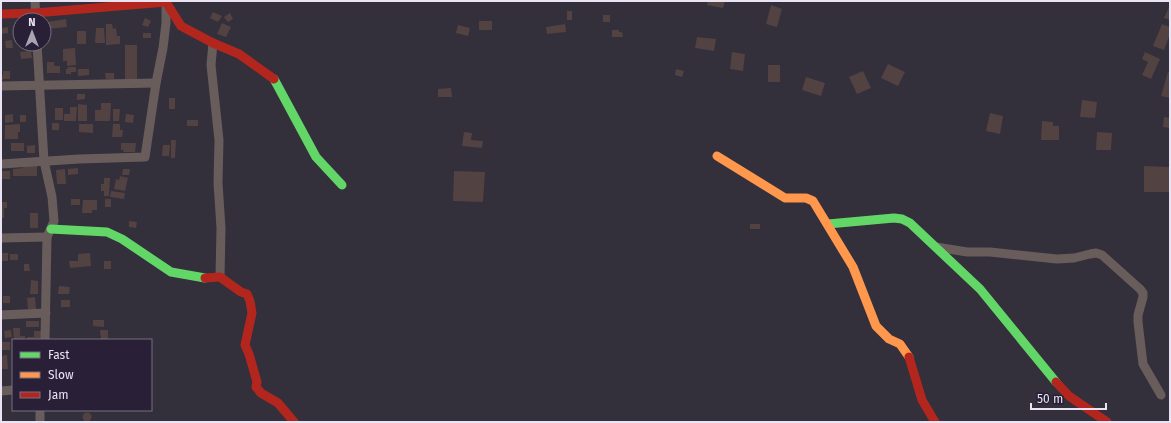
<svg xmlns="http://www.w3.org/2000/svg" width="1171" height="423" viewBox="0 0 1171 423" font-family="'Fira Sans',sans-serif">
<rect width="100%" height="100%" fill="#332f3b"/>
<g fill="#534242">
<polygon points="708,1 725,1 723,8 707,5"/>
<polygon points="771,5 782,9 777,27 766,24"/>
<polygon points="1170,5 1170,20 1164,18"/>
<rect x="567" y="11" width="5" height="9"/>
<polygon points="213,12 222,16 218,22 210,18"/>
<polygon points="230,13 233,19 228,22 224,17"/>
<rect x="603" y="15" width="7" height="7"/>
<polygon points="145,18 151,21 148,27 142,25"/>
<polygon points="66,19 67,27 48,29 47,22"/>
<rect x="479" y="21" width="13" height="9"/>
<polygon points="222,23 231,27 226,37 217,34"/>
<polygon points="106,24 112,24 113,29 116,28 117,36 120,36 120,44 106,45"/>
<polygon points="565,24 566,32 547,34 546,27"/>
<polygon points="1162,24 1170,27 1170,34 1164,50 1153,46"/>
<polygon points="458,25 470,28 468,36 456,33"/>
<polygon points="8,27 8,33 1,34 1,28"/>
<polygon points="96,28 104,28 105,43 95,43"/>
<polygon points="612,30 619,30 619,32 622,32 623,37 612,37"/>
<rect x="77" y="31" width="9" height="13"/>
<rect x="143" y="33" width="8" height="5"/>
<polygon points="697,37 716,39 714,51 695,48"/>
<polygon points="12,40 13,48 6,48 5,41"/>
<rect x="125" y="45" width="12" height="34"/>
<polygon points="75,48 76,65 67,66 67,61 63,61 63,49"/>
<polygon points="31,51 32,58 21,59 20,52"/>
<polygon points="732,52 745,54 743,71 730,69"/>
<polygon points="1145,52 1160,59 1151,79 1142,75 1148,62 1142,59"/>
<polygon points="47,62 54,62 54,66 60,66 60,73 47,73"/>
<polygon points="888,64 905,72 898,86 881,78"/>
<rect x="768" y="65" width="12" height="17"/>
<polygon points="68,67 76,67 76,72 71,72 71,74 66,74 66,69 68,69"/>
<polygon points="78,69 89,69 89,75 78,76"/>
<polygon points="676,69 684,71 682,77 675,75"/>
<polygon points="3,71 10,71 10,79 3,79 3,80 1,80 1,75 3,75"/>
<polygon points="863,71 871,88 857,94 849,77"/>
<polygon points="1168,72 1170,73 1170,98 1161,96"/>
<polygon points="105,73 114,73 114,79 106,79"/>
<polygon points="806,77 825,83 821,96 802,90"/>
<polygon points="451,88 452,97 438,97 438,89"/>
<polygon points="77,94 85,94 85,99 77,100"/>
<rect x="169" y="98" width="6" height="11"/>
<polygon points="1082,100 1097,102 1095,118 1080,117"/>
<polygon points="101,103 111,103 110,121 95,121 95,110 101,110"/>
<polygon points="78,104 87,105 87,121 78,121"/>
<polygon points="70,107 77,107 76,121 64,121 64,114 70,114"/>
<rect x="55" y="108" width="8" height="12"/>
<polygon points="113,109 120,109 119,121 113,121"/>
<polygon points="990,113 1003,116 1000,134 986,131"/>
<polygon points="13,114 13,122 5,123 5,115"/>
<polygon points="126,114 134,115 133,123 125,122"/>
<rect x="20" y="115" width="6" height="7"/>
<polygon points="1164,117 1170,118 1170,128 1163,127"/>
<rect x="187" y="120" width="11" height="6"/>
<polygon points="1042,121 1053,122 1053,126 1059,126 1059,140 1041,140"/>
<rect x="52" y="123" width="7" height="7"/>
<polygon points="20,124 20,132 18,132 18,139 5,139 5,125"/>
<polygon points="79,124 93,124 93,133 79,132"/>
<polygon points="113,124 120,124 120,130 123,130 122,137 112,137"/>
<polygon points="464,132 472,133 471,140 483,141 482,148 462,146"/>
<polygon points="1097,132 1112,133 1111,150 1096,150"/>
<polygon points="171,140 176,140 175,158 171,158"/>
<rect x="11" y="143" width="13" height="8"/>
<polygon points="121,143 136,143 135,152 123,152 124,150 121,150"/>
<polygon points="35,145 35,153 27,153 27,146"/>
<polygon points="163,145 170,145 169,156 162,156"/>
<polygon points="23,166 37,166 37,176 13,176 13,169 23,168"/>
<polygon points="1144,166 1170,167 1170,192 1144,192"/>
<polygon points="78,168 78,174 68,175 68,169"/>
<polygon points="65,169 66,184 57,184 56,170"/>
<polygon points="123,169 130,169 129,175 122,175"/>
<polygon points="1,171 10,171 10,179 2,179"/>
<polygon points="454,171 485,172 483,202 453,201"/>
<polygon points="120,176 128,178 125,191 114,189 116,179 119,180"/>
<polygon points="104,178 110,178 109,196 104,196 104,191 101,191 101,184 104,184"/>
<polygon points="111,191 125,193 124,199 110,197"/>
<rect x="71" y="199" width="9" height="6"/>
<rect x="105" y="199" width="6" height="8"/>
<polygon points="83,200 97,200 97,210 92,210 92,213 82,213"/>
<polygon points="1,202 7,202 7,208 4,208 4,218 1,218"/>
<rect x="30" y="213" width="8" height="15"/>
<polygon points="129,221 137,222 136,228 129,227"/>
<rect x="750" y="224" width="10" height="5"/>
<polygon points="2,253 8,253 8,261 1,261"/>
<polygon points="90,253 91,266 70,268 69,261 78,261 78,254"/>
<rect x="10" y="254" width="8" height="6"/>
<rect x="104" y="261" width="7" height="8"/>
<polygon points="24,264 29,264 30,271 24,271"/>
<polygon points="31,280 38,281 38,294 30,294"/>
<polygon points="59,286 70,287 69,294 58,294"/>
<rect x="3" y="296" width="7" height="7"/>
<polygon points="35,297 36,309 28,309 27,298"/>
<rect x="61" y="300" width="9" height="7"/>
<polygon points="93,320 104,320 104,327 93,326"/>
<rect x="26" y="321" width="13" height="6"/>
<polygon points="13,328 20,328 20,336 25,336 25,340 14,340"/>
<polygon points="11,330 12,337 5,338 4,331"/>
<polygon points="100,330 108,330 108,340 101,340"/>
<polygon points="34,331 41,331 41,340 27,340 27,337 34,337"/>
<rect x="2" y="342" width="8" height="8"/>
<polygon points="7,355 8,369 1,369 1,356"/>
<circle cx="87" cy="417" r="4.5"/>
</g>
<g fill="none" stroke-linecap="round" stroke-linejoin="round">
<g stroke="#695d5c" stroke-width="9">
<polyline points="35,1 36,20"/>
<polyline points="213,43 211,65 219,140 218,183 221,228 220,277"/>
<polyline points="37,44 44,161 52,197 54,221 47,237 45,340"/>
<polyline points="1,86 156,83"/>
<polyline points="1,164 79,159 145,157 156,83 163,48 166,23 166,2"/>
<polyline points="1,238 47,237"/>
<polyline points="936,247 967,252 990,252 1057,259 1074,258 1090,254 1096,253 1102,255 1140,289 1143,293 1143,297 1138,315 1138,322 1143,364 1161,395"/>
<polyline points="1,315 46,313"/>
<polyline points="1,391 13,390"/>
<polyline points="40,422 40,410"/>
</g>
<g stroke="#63d668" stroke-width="9">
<polyline points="274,79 316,157 342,185"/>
<polyline points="828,224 894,218 902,219 910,223 980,289 1056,382"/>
<polyline points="51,229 107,232 122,239 171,272 205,278"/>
</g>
<polyline stroke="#ff974d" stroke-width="9" points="717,156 785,198 806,198 813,201 853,267 876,326 889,339 900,344 909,357"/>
<g stroke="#b3261e" stroke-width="9">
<polyline points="1,14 35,13 166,2 181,26 213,43 239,54 274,79"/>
<polyline points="205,278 220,277 241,292 247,294 250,301 252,313 245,345 249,354 257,382 256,387 261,393 278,403 294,422"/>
<polyline points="909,357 922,400 935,422"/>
<polyline points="1056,382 1069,396 1107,422"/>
</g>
</g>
<rect width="1171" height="423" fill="none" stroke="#e9e3f3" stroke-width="4"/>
<rect x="12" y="339" width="140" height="72" fill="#292037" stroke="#766e82"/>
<rect x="20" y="352" width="20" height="6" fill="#63d668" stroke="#766e82"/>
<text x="48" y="359" font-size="12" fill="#e9e3f3">Fast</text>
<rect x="20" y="372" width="20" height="6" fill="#ff974d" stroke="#766e82"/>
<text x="48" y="379" font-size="12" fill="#e9e3f3">Slow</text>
<rect x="20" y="392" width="20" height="6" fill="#b3261e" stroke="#766e82"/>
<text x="48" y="399" font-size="12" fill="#e9e3f3">Jam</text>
<g transform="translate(32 32)"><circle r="19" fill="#292037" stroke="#766e82"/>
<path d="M0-3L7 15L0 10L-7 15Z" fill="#a9a4b3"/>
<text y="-6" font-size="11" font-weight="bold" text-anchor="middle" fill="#e9e3f3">N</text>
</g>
<path d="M1031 403v6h75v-6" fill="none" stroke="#e9e3f3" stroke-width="2"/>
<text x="1037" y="403" font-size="12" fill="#e9e3f3" stroke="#292037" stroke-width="3" paint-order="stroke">50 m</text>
</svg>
